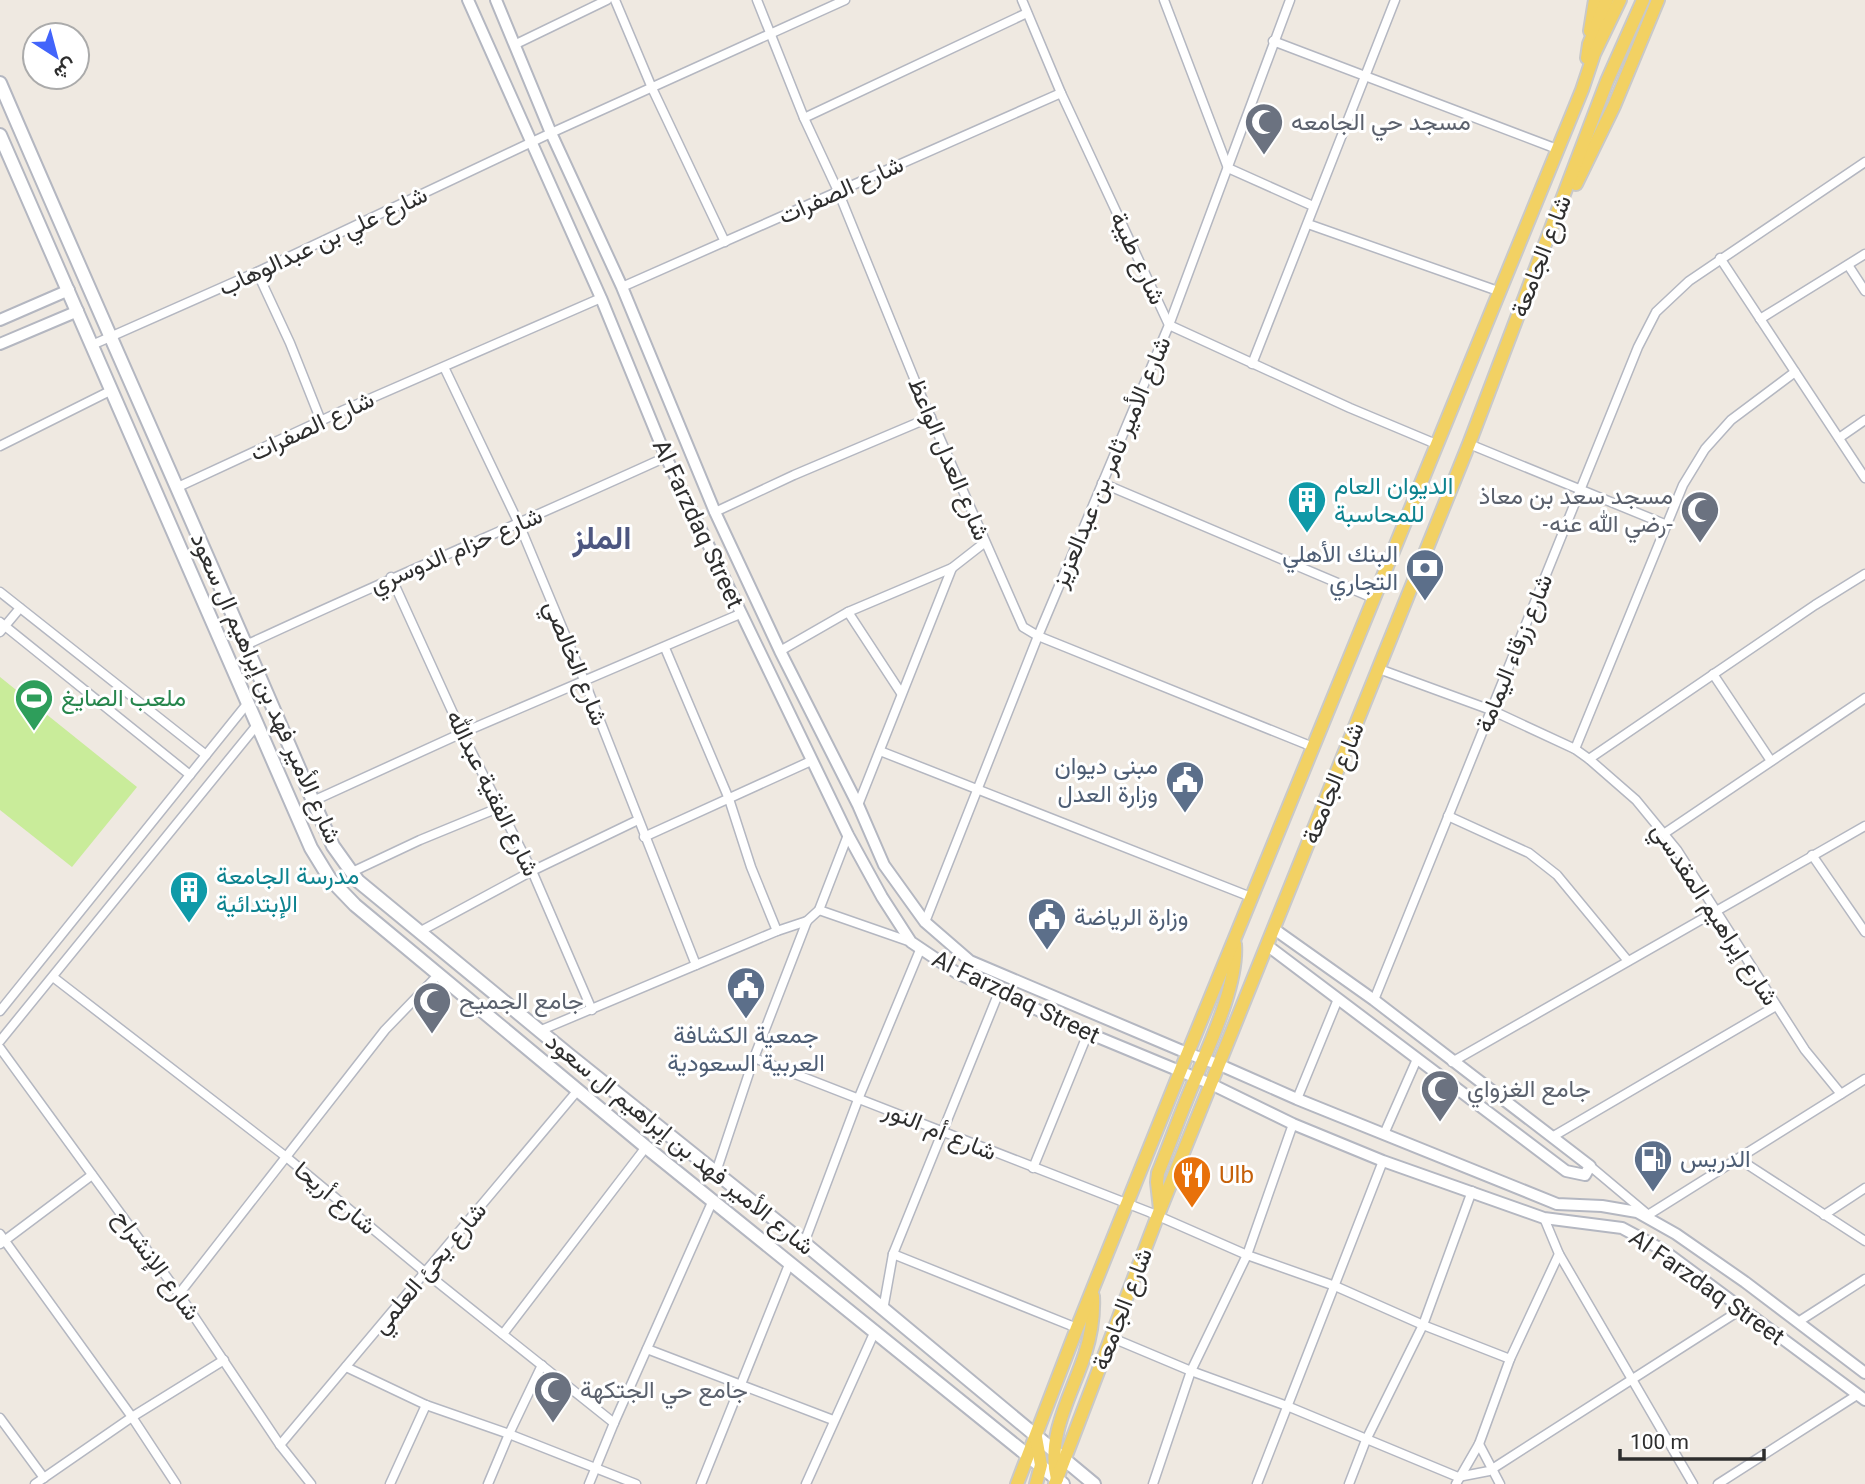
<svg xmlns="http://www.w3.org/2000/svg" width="1865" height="1484" viewBox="0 0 1865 1484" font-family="Roboto,Vazirmatn,sans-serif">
<rect width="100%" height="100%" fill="#efe9e1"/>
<polygon fill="#c9ec9a" points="0,677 137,787 72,867 0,810"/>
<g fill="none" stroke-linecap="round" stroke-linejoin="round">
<g stroke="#b4b7c1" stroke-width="11">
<g id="minor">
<polyline points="615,0 652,88 725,242"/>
<polyline points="757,0 804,118 838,191 920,393 1023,627 1038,636 1313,747"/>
<polyline points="1022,0 1061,93 1169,325 1350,408 1436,444"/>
<polyline points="1164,0 1228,168 1313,206"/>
<polyline points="1273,41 1557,149"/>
<polyline points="514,45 607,0"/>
<polyline points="804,118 1027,13"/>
<polyline points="1308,224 1498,291"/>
<polyline points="1720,258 1865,478"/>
<polyline points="1848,265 1865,291"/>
<polyline points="257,272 290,343 321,421"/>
<polyline points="622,287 1061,93"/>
<polyline points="1760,319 1865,254"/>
<polyline points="92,345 257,272 551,133 845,0"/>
<polyline points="1252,364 1395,0"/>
<polyline points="444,367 519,524 584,680 696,965"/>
<polyline points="1839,438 1865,420"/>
<polyline points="1469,444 1667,525"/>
<polyline points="0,446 112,390"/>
<polyline points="1102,483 1373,598"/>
<polyline points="178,487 344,410 601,298"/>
<polyline points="715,512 794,475 931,417"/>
<polyline points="391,577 462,733 532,871 592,1010"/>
<polyline points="0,592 206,755"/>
<polyline points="848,612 901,693"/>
<polyline points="0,622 190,775"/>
<polyline points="0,632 20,608"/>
<path d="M246,645C385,580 526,521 666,457"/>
<polyline points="665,648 729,799 751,867 777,931"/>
<polyline points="780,651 848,612 952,568 984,543"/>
<polyline points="1379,669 1491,710 1575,749 1589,759 1636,800 1677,850 1805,1050 1841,1094"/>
<polyline points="1713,674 1771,761"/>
<polyline points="1575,749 1683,485 1705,449 1731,420 1795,372"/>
<polyline points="880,751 1251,897"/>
<polyline points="1589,759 1815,605 1865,574"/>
<polyline points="313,801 462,733 740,614"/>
<polyline points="858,805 952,568"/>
<polyline points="1448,816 1529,853 1557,875 1628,961"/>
<polyline points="1665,833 1865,698"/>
<polyline points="644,837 811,761"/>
<polyline points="1812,855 1865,932"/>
<polyline points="352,872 420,840 498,808"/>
<polyline points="819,910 911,942"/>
<polyline points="925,922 1038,636 1169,325 1290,0"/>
<polyline points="419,932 532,871 638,820"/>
<polyline points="53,977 285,1156 426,1273 614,1423"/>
<polyline points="1374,1000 1638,347 1656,312 1689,281 1865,162"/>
<polyline points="0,1011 247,704"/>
<polyline points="539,1031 777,931 807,921"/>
<polyline points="0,1041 257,725"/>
<polyline points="0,1048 179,1294 280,1445 311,1484"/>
<polyline points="754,1058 1149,1212 1247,1255 1335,1286 1423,1325 1510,1359"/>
<polyline points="1452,1062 1865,826"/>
<polyline points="1297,1099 1338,999"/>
<polyline points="1384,1134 1417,1059"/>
<polyline points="1552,1137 1776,1006"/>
<polyline points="1739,1159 1865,1241"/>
<polyline points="1590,1166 1646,1213"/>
<polyline points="1033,1168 1088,1033"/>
<polyline points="716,1172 754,1058 807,921 819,910 848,835"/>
<polyline points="1648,1215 1865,1079"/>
<polyline points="1824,1215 1865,1188"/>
<polyline points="0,1234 132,1417 176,1484"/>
<polyline points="804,1243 859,1097 920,950"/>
<polyline points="0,1244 92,1175"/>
<polyline points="893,1254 1077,1328"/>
<polyline points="1559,1254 1693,1484"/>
<polyline points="179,1294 385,1030 439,974"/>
<polyline points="883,1310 893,1254 999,992"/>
<polyline points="1798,1322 1865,1279"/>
<polyline points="503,1334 646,1147"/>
<polyline points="1110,1337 1191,1371 1287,1406 1458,1477 1489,1471 1742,1309"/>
<polyline points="647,1349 833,1420"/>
<polyline points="346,1367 426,1405 509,1434 636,1484"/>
<polyline points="0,1418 44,1478"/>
<polyline points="1479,1444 1500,1484"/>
<polyline points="280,1445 578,1090"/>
<polyline points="35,1484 132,1417 224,1360"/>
<polyline points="390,1484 426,1405"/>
<polyline points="488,1484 509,1434 542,1365"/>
<polyline points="589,1484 614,1423 713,1200"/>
<polyline points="701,1484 790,1262"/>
<polyline points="806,1484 875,1331"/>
<polyline points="1153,1484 1191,1371 1247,1255 1293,1124"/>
<polyline points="1257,1484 1383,1161"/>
<polyline points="1349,1484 1366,1440 1423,1325 1472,1191"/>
<polyline points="1456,1484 1479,1444 1510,1359 1559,1254 1544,1218"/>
<polyline points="1718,1484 1857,1395"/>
</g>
</g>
<g stroke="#b4b7c1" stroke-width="14">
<g id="tertiary">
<polyline points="468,0 601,298 666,457 848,835 882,897 911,942 957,973 1088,1033 1211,1084 1293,1124 1383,1161 1544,1218 1622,1228 1663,1250 1865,1400"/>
<polyline points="496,0 551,133 622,287 715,512 780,651 858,805 884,865 925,922 970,961 1187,1053 1220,1065 1297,1099 1557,1204 1602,1206 1637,1212 1676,1234 1745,1282 1865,1373"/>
<polyline points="0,320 69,290"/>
<polyline points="0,344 78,311"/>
<polyline points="1268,946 1566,1171 1585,1175 1590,1166 1374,1000 1274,929"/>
</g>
</g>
<g stroke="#b4b7c1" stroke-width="16">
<g id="secondary">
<path d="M0,83C103,323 211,561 313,801L333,846L358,881L569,1055L804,1243L1094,1484"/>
<polyline points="0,135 311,848 330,879 355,905 646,1147 1063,1484"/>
</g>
</g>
<g stroke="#c9c9c9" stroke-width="16">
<g id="primary">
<polyline points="1590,31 1595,0"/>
<polyline points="1587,58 1589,44 1607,0"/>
<polyline points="1576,184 1614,106 1658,0"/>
<path d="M1160,1209L1157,1182L1158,1173C1171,1141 1182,1109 1196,1077C1211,1041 1238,983 1235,944"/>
<path d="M1057,1479C1046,1436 1072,1394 1085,1354C1091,1335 1094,1316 1093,1296"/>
<polyline points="1017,1484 1077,1328 1180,1072 1582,90 1594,54 1620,0"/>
<polyline points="1036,1484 1041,1465 1036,1437"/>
<polyline points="1055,1484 1158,1215 1469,444 1607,81 1643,0"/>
</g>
</g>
<use href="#minor" stroke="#fff" stroke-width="8"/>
<use href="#tertiary" stroke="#fff" stroke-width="10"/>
<use href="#secondary" stroke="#fff" stroke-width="12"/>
<use href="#primary" stroke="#f2d163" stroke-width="12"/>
</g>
<defs>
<g id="mosque-pin" transform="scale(2.0125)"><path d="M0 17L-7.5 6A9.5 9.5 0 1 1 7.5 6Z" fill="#6b7280" stroke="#fff"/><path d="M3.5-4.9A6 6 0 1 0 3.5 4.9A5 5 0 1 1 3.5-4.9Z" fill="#fff"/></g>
<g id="building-pin" transform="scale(2.0125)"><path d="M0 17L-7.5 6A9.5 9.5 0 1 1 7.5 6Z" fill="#0f9aa8" stroke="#fff"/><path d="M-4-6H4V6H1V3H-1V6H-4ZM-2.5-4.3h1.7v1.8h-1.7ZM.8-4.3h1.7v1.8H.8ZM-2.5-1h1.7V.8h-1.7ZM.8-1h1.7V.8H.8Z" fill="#fff"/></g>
<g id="bank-pin" transform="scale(2.0125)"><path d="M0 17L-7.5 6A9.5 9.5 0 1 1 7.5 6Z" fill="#5c6f8a" stroke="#fff"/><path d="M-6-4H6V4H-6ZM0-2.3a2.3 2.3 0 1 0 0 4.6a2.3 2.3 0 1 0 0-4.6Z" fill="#fff"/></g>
<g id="stadium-pin" transform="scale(2.0125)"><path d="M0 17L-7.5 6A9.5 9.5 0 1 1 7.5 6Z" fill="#2e9e5b" stroke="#fff"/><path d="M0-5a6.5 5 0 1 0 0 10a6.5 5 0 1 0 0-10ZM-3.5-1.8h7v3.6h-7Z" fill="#fff"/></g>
<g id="civic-pin" transform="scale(2.0125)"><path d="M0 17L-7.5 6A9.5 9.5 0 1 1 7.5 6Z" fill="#5c6f8a" stroke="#fff"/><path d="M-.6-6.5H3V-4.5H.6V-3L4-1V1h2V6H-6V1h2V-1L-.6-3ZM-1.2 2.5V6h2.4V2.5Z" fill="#fff"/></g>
<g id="fuel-pin" transform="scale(2.0125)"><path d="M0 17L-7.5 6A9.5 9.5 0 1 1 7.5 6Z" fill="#5c6f8a" stroke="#fff"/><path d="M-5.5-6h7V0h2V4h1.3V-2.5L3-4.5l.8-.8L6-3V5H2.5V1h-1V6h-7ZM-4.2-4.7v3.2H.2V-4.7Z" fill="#fff"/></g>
<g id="restaurant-pin" transform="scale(2.0125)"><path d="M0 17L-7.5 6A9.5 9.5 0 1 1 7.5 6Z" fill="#e8710a" stroke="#fff"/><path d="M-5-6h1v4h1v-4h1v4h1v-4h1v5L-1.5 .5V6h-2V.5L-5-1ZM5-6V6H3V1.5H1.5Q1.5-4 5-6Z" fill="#fff"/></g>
</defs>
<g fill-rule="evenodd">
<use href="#mosque-pin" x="1264" y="122"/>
<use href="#building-pin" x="1307" y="500"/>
<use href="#mosque-pin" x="1700" y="510"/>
<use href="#bank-pin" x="1425" y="568"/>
<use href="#stadium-pin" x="34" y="698"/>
<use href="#civic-pin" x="1185" y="780"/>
<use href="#building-pin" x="189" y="890"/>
<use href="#civic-pin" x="1047" y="917"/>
<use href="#civic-pin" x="746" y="986"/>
<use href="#mosque-pin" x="432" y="1001"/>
<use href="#mosque-pin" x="1440" y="1089"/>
<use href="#fuel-pin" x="1653" y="1159"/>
<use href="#restaurant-pin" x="1192" y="1175"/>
<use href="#mosque-pin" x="553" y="1390"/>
</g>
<g text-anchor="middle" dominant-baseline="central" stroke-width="6" stroke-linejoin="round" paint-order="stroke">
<g font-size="24" fill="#5b616d" stroke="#fff" text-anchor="start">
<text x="1291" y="122">مسجد حي الجامعه</text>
<text x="1673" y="496" text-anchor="end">مسجد سعد بن معاذ<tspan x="1673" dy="28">-رضي الله عنه-</tspan></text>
<text x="459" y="1001">جامع الجميح</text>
<text x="1467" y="1089">جامع الغزواي</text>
<text x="580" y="1390">جامع حي الجتكهة</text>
</g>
<g font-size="24" fill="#2e2e2e" stroke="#fff">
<text transform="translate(841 190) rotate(-24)">شارع الصفرات</text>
<text transform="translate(323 241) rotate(-25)">شارع علي بن عبدالوهاب</text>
<text transform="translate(1541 256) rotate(-69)">شارع الجامعة</text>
<text transform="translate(1138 258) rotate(65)">شارع طيبة</text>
<text transform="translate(312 426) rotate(-25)">شارع الصفرات</text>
<text transform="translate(949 459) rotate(67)">شارع العدل الواعظ</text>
<text transform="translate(1111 462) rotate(-67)">شارع الأمير ثامر بن عبدالعزيز</text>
<text transform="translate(698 524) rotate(65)">Al Farzdaq Street</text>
<text transform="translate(456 550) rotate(-23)">شارع حزام الدوسري</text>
<text transform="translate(1514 653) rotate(-68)">شارع زرقاء اليمامة</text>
<text transform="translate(576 663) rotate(68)">شارع الخالصي</text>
<text transform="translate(266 688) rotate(66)">شارع الأمير فهد بن إبراهيم ال سعود</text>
<text transform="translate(1333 783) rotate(-68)">شارع الجامعة</text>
<text transform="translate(493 793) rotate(64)">شارع الفقية عبدالله</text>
<text transform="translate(1715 914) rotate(57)">شارع إبراهيم المقدسي</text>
<text transform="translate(1016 997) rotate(26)">Al Farzdaq Street</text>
<text transform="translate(940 1131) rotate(22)">شارع أم النور</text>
<text transform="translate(680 1144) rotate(39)">شارع الأمير فهد بن إبراهيم ال سعود</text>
<text transform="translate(335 1198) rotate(40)">شارع أريحا</text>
<text transform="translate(157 1265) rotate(54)">شارع الإنشراح</text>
<text transform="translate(429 1268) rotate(-50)">شارع يحئ العلمي</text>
<text transform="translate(1707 1287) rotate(35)">Al Farzdaq Street</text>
<text transform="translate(1122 1309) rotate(-69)">شارع الجامعة</text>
</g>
<g font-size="24" fill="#0d838f" stroke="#fff" text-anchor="start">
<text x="1334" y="486">الديوان العام<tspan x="1334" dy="28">للمحاسبة</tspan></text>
<text x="216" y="876">مدرسة الجامعة<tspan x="216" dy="28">الإبتدائية</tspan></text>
</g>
<g font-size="24" fill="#4e5e75" stroke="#fff" text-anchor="end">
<text x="1398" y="554">البنك الأهلي<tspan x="1398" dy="28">التجاري</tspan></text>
<text x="1158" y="766">مبنى ديوان<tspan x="1158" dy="28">وزارة العدل</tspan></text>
<text x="1074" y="917" text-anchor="start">وزارة الرياضة</text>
<text x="746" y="1035" text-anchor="middle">جمعية الكشافة<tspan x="746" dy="28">العربية السعودية</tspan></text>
<text x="1680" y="1159" text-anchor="start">الدريس</text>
</g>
<g font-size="24" fill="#27864d" stroke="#fff" text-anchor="start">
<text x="61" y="698">ملعب الصايغ</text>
</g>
<g font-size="24" fill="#c56008" stroke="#fff" text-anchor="start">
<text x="1219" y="1175">Ulb</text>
</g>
<g font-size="32" font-weight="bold" fill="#4d5680" stroke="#fff">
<text x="602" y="538">الملز</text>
</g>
</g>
<g transform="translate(56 56) rotate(144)"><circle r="33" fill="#ffffff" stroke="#ababab" stroke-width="2"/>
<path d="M0-5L12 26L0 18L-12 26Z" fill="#4264fb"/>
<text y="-10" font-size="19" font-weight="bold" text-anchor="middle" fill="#2e2e2e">ش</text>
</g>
<path d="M1620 1449v10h144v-10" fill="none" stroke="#2e2e2e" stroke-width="3.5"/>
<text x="1630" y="1449" font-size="21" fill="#2e2e2e" stroke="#ffffff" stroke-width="5" paint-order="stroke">100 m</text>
</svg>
